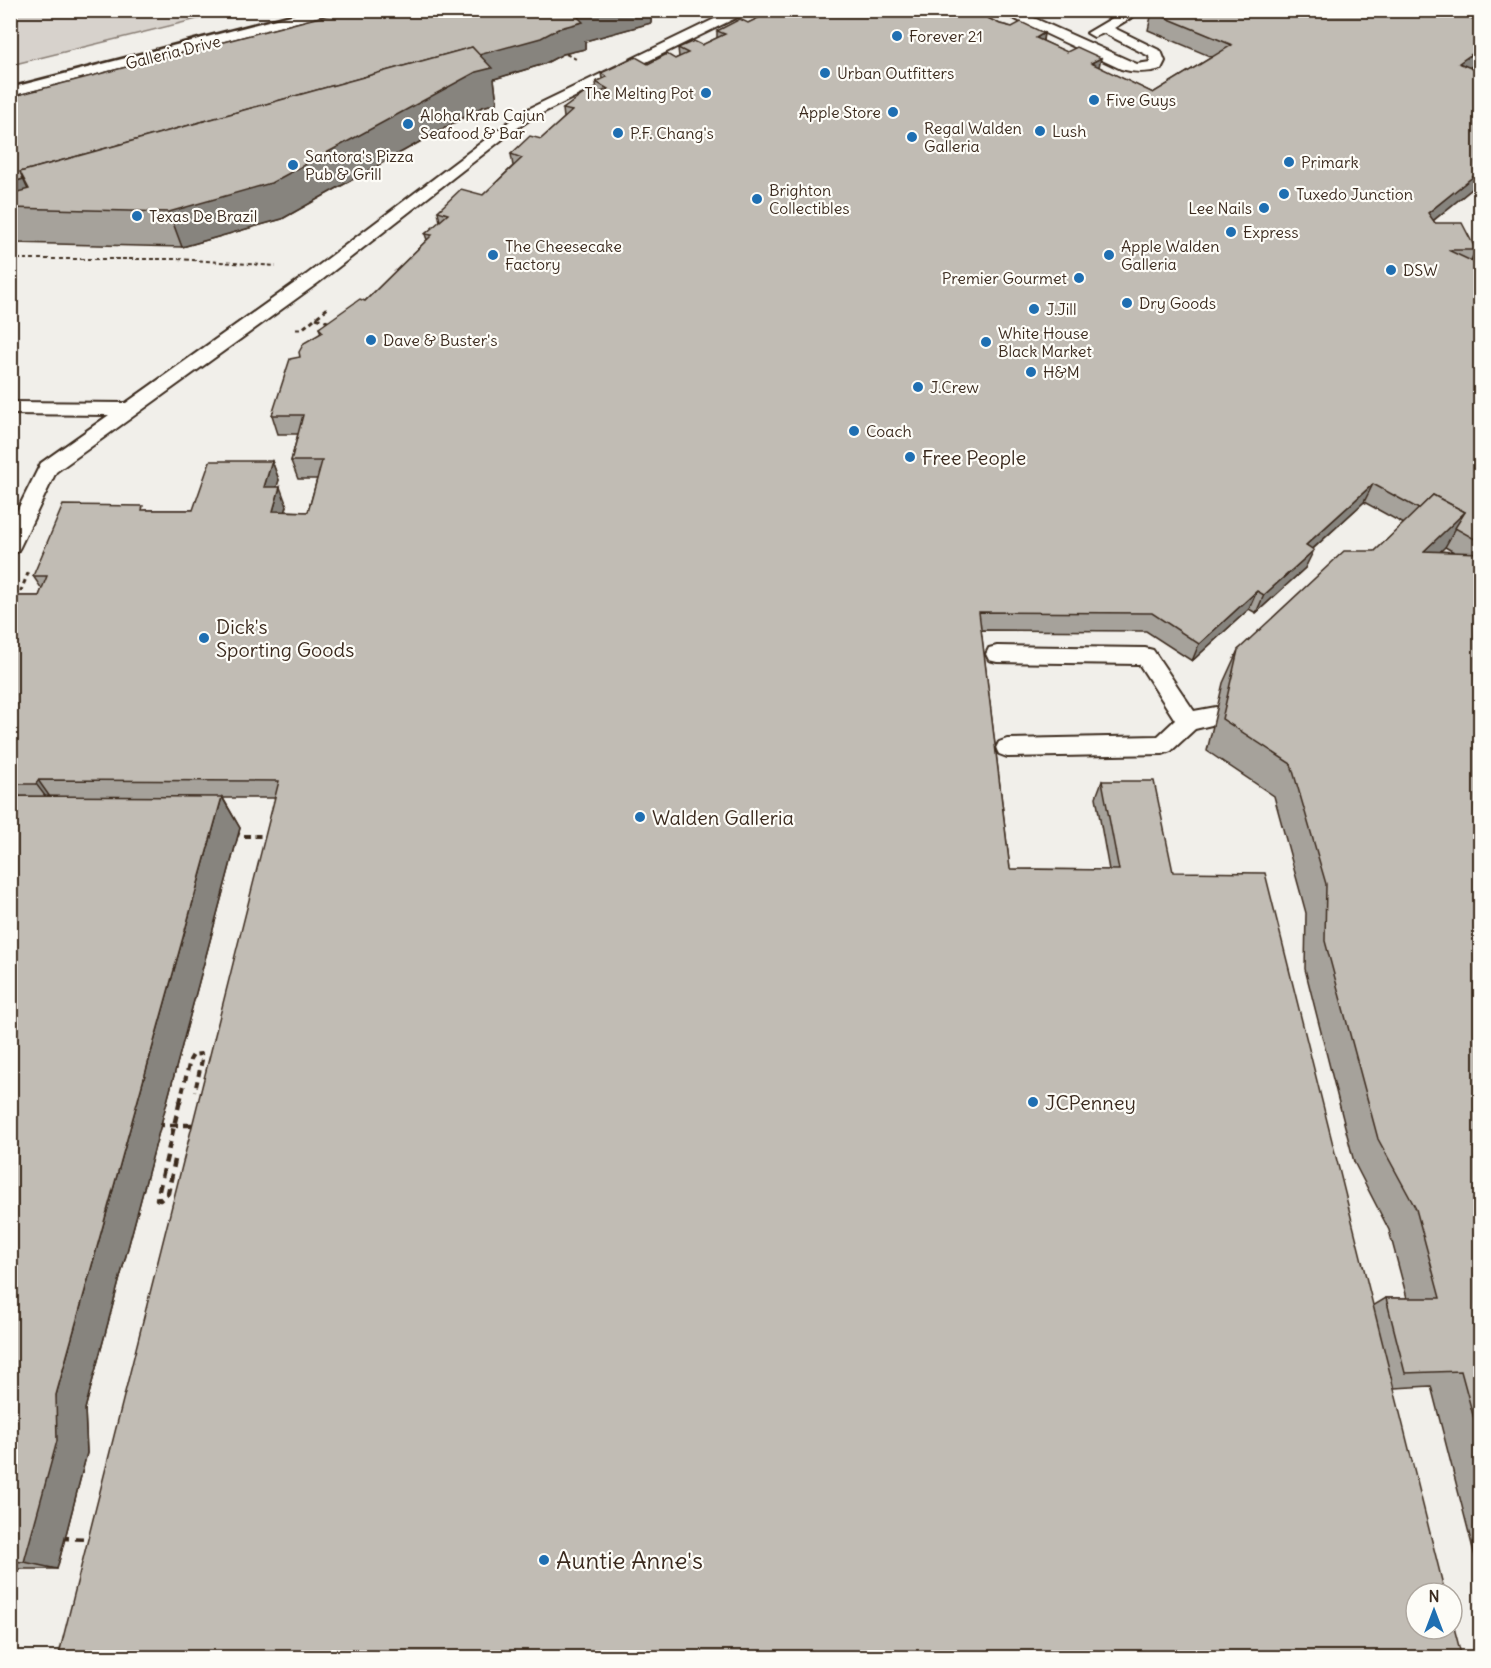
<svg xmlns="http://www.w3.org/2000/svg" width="1491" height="1668" viewBox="0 0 1491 1668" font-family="Delius,sans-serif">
<rect width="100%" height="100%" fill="#f1efea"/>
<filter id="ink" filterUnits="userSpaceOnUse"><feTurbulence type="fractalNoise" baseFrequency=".0167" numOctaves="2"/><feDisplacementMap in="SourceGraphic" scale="12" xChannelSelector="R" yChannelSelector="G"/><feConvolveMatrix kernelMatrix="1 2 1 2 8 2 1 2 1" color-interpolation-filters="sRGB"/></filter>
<g filter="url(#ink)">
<polygon fill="#d7d2cc" stroke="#897e75" stroke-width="1.5" points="11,10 230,10 230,11 11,65"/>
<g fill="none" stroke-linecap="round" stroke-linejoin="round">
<g stroke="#3b2a1e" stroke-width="4">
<g id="service">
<polygon points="733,10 752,10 532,118 513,131 318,283 56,472 20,547 17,552 10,554 10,525 41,463 109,415 10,414 10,402 126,403 306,275 522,112"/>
<path d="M996,10H1016L1137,64L1150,62L1149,56L1104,33L1094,37L1087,33L1126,10H1144L1114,28L1161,51L1165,61L1161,69C1147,73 1135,73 1121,69Z"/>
<polygon points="1474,61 1480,62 1480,71 1469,68 1467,65"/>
<polygon points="997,646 1145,648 1153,650 1194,711 1216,707 1224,710 1227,716 1224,722 1195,729 1171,751 1163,754 1007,757 999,754 996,748 999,742 1007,739 1158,736 1175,720 1139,664 997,662 989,660 986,654 989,648"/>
</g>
</g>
<g stroke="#3b2a1e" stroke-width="5">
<polygon id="tertiary" points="311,10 345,10 343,14 10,100 10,88"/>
</g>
<g stroke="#3b2a1e" stroke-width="2" stroke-dasharray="4 3" stroke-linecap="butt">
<polyline points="566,54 578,60"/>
<polyline points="1469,254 1480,254"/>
<polyline points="10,259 178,259 276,266"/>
</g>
<g stroke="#3b2a1e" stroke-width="3" stroke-dasharray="4.5 4" stroke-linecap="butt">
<polyline points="316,318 331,323"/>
<polyline points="296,329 302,329 329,307"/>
<polyline points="17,600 29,571"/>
</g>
<g stroke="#3b2a1e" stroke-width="4" stroke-dasharray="6 4.5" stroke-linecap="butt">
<polyline points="234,833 243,836 268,836"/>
<polyline points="180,1102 190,1060 193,1055 201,1054 202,1060 195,1091"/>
</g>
<g stroke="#3b2a1e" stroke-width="4.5" stroke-dasharray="8 6" stroke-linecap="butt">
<polyline points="156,1125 197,1125"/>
<polyline points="175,1160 168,1193 160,1200 157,1199 180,1100"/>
<polyline points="61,1538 92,1539"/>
</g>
<use href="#service" fill="#fdfcf7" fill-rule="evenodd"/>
<use href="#tertiary" fill="#fdfcf7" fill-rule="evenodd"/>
</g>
<g fill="#a6a29b" stroke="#3b2a1e" stroke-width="1.5" fill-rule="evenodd">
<polygon points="347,10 651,10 651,23 585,41 585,49 563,54 544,64 494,79 497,103 482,107 282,219 182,247 14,243 10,235 10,97"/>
<path d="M773,10H971L1000,24L1012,27L1044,33L1043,41L1153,93L1212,57L1148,30L1152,12L1480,60L1470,68L1478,184L1433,221L1435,223L1476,250L1471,260L1480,265V1576L1431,1386L1394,1388L275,798H223L240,828L85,1409L87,1453L57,1569H10V596H39L42,589L33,576L145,510H193L272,461L279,480L276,487L287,506L285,511L308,512L317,479H298L291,461L298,434H278L272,415L300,357L321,333L319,328L365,301L427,240L425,234L440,222L438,211L483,195L513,166L511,154L541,139L564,118L563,109L597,94L596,82L602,79L601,73L648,64L675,59L679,57L678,48L702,45L717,38V31L748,23L773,12ZM1364,502L1404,524L1375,551L1238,650L1223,683L1207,751L1274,796L1306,913L1305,969L1354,1162L1389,1230L1407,1298H1386L1373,1306L1102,781L1096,797L1109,870L1010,869L981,630L1146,631L1192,661L1249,609L1256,613L1305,568L1313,549ZM1445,547L1454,552L1440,551Z"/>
</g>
<g fill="#87847e" stroke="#3b2a1e" stroke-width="1.5">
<polygon points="598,10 651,10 651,23 585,41 585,49 563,54 544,64 494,79 497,103 482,107 282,219 182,247 169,212 24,179"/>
<polygon points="1044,33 1041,51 1036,38"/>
<polygon points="1480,48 1480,60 1451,81 1459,63"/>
<polygon points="1101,58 1097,76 1091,63"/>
<polygon points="1480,171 1480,184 1478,184 1419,232 1428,213"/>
<polygon points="23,179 36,207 10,208 10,183"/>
<polygon points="272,461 279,480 271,506 264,487"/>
<polygon points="1373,484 1364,502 1297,563 1306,545"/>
<polygon points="280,487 287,506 280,530 273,511"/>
<polygon points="1465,512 1445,547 1404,585 1424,551"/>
<polygon points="1314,550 1305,568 1256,613 1264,595"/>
<polygon points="1257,591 1249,609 1192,661 1199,644"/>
<polygon points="38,780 50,797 49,801 36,784"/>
<polygon points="222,797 240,828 85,1409 87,1453 57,1569 24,1562 56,1395"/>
</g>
<g fill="#c1bcb4" stroke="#3b2a1e" stroke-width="1.5">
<polygon points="347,10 598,10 577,16 583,22 560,28 541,38 479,55 472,47 20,172 23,179 10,183 10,97"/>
<polygon points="775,10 971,10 1000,24 1012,27 1021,22 1044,33 1036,38 1067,52 1077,47 1101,58 1091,63 1153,93 1232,45 1152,12 1155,10 1239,10 1241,11 1242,10 1327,10 1329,11 1331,10 1451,10 1480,22 1480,48 1459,63 1480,72 1480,171 1428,213 1435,223 1462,223 1476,250 1448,250 1480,265 1480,542 1455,528 1465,512 1433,495 1419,509 1373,484 1306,545 1314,550 1264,595 1257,591 1199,644 1152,613 979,612 1010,869 1119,870 1102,781 1154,781 1173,872 1265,873 1445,1593 1416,1593 1416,1629 1452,1629 1452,1620 1462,1658 58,1658 279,781 38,780 36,784 10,784 10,596 39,596 47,576 33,576 63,505 143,506 142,510 193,510 210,461 272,461 264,487 280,487 273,511 308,512 322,461 291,461 303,415 272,415 290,359 300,357 299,352 304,343 323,332 319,328 360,299 365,301 432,235 425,234 448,214 438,211 461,189 483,195 522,158 511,154 530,136 541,139 572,111 563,109 589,90 597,94 608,89 596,82 607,77 601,73 636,57 648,64 667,54 675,59 688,53 678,48 694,41 702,45 725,34 717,31 740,19 748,23"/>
<polygon points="472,47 492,68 476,72 271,183 169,212 10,208 10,194 29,189 20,172"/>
<polygon points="1433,495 1465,512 1424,551 1480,553 1480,1441 1461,1371 1405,1373 1386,1298 1440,1298 1416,1209 1378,1139 1325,941 1326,884 1291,764 1222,719 1238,650 1344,551 1375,551"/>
<polygon points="10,796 222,797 56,1395 57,1441 24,1562 10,1561"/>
</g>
</g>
<g fill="#1f6fb2" stroke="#fdfcf7" stroke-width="2">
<circle cx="897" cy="36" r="6"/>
<circle cx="825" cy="73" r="6"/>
<circle cx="706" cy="93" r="6"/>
<circle cx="1094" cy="100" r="6"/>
<circle cx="893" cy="112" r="6"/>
<circle cx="408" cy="124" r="6"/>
<circle cx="1040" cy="131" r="6"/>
<circle cx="618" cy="133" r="6"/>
<circle cx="912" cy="137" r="6"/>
<circle cx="1289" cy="162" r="6"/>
<circle cx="293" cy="165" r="6"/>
<circle cx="1284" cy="194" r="6"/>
<circle cx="757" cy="199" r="6"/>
<circle cx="1264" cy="208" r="6"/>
<circle cx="137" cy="216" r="6"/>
<circle cx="1231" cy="232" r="6"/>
<circle cx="493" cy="255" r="6"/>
<circle cx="1109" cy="255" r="6"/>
<circle cx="1391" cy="270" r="6"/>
<circle cx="1079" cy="278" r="6"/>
<circle cx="1127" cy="303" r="6"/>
<circle cx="1034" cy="309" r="6"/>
<circle cx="371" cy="340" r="6"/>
<circle cx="986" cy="342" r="6"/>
<circle cx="1031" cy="372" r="6"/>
<circle cx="918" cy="387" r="6"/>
<circle cx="854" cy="431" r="6"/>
<circle cx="910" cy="457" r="6"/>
<circle cx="204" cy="638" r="6"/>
<circle cx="640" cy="817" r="6"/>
<circle cx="1033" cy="1102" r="6"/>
<circle cx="544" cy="1560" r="6"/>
</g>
<g text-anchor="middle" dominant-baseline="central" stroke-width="4.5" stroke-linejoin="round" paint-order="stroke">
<g font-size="16" fill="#3b2a1e" stroke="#fdfcf7" text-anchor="start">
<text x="909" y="36">Forever 21</text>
<text x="837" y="73">Urban Outfitters</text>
<text x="694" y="93" text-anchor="end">The Melting Pot</text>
<text x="1106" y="100">Five Guys</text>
<text x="881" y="112" text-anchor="end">Apple Store</text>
<text x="420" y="115">Aloha Krab Cajun<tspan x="420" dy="18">Seafood &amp; Bar</tspan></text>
<text x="924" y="128">Regal Walden<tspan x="924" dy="18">Galleria</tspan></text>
<text x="1052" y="131">Lush</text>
<text x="630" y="133">P.F. Chang's</text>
<text x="305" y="156">Santora's Pizza<tspan x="305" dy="18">Pub &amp; Grill</tspan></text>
<text x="1301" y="162">Primark</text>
<text x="769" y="190">Brighton<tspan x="769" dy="18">Collectibles</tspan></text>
<text x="1296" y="194">Tuxedo Junction</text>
<text x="1252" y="208" text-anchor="end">Lee Nails</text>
<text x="149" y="216">Texas De Brazil</text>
<text x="1243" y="232">Express</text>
<text x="505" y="246">The Cheesecake<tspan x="505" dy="18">Factory</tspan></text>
<text x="1121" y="246">Apple Walden<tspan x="1121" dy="18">Galleria</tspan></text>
<text x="1403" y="270">DSW</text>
<text x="1067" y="278" text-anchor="end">Premier Gourmet</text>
<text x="1139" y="303">Dry Goods</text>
<text x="1046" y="309">J.Jill</text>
<text x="998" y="333">White House<tspan x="998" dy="18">Black Market</tspan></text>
<text x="383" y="340">Dave &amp; Buster's</text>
<text x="1043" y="372">H&amp;M</text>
<text x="930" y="387">J.Crew</text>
<text x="866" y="431">Coach</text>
</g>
<g font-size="16" fill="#3b2a1e" stroke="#fdfcf7">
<text transform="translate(173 52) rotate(-14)">Galleria Drive</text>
</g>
<g font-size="20" fill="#3b2a1e" stroke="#fdfcf7" text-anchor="start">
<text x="922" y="457">Free People</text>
<text x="216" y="626">Dick's<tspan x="216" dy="23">Sporting Goods</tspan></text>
<text x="652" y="817">Walden Galleria</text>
<text x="1045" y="1102">JCPenney</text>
</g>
<g font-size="24" fill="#3b2a1e" stroke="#fdfcf7" text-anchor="start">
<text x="556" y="1560">Auntie Anne's</text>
</g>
</g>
<rect width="1491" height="1668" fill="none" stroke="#fdfcf7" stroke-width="36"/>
<rect x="18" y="18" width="1455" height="1632" fill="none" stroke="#3b2a1e" stroke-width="2" filter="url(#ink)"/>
<g transform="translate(1434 1611)"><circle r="28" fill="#fdfcf7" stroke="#afa8a0" stroke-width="1.5"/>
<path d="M0-4.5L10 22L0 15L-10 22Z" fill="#1f6fb2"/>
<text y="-9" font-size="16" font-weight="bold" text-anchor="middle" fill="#3b2a1e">N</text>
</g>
</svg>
